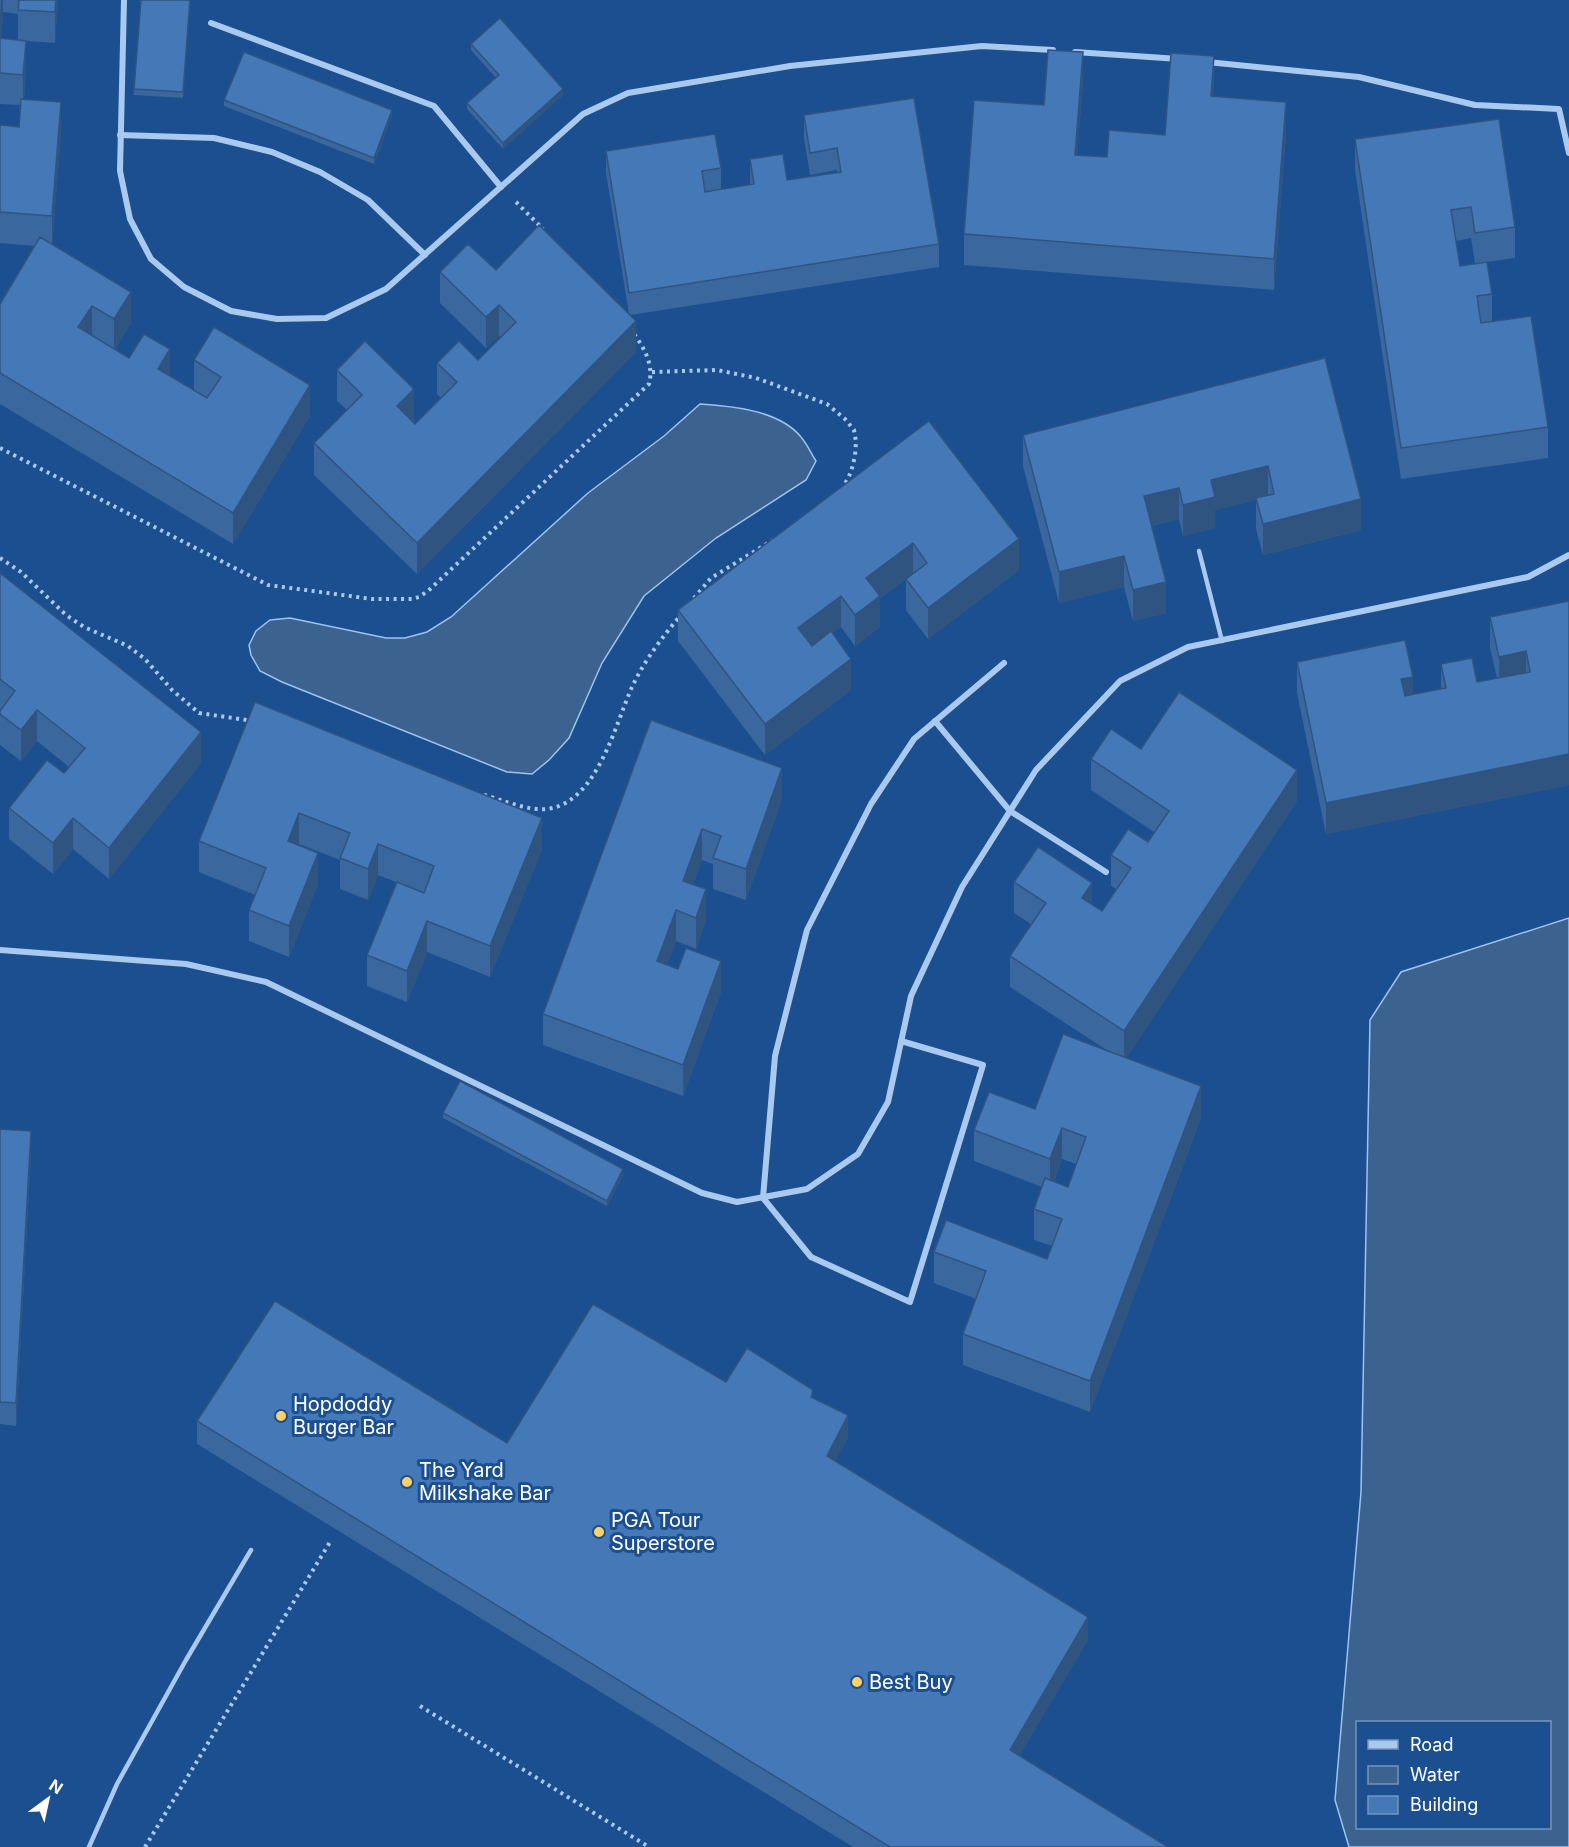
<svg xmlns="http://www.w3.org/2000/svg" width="1569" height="1847" viewBox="0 0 1569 1847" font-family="Inter,sans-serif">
<rect width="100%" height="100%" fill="#1b4f8f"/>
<g fill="#3c6290" stroke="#9cc4f0" stroke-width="1.5" fill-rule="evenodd">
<path d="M700,404C731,406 779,410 801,437C807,444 811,453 816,461L806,480L716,538L644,596L602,663L569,738L549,760L532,774L507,772L282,682L260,671L251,655L249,645L256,631L270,620L290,618L386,638H405L427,632L451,617L588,493L664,436Z"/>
<path d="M1569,918V1847H1349L1335,1800L1361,1492L1370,1020L1401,972ZM1550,1722V1828H1358V1722Z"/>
</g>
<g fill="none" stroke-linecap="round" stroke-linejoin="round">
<g stroke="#a9c9ee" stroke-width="4" stroke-dasharray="3 4.5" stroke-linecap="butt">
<polyline points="516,202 543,229"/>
<polyline points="652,372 717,370 756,378 827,404 845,419 854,430 856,442 855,456 851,472 843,488"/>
<path d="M0,448L268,585L372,599H412L419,597L428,591L649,384C654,366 645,349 634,334"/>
<polyline points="0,558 21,572 66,615 84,627 128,646 145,659 172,690 199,713 253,721"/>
<polyline points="689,604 711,578 773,540"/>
<path d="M484,795C503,800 527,811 547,809C597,803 615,725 632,687C644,661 663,636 681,615"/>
<polyline points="420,1706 649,1847"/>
<polyline points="145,1847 330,1542"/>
</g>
<g stroke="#a9c9ee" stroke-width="4.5">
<polyline points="1199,551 1222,641"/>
<polyline points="89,1847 117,1784 186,1660 251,1550"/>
</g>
<g stroke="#a9c9ee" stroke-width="6">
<polyline points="124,0 120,171 130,219 151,259 184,287 231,311 277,319 326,318 386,289 583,114 628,93 790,66 982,46 1053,50"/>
<polyline points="211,23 434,106 501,187"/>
<polyline points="1075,52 1179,59"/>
<polyline points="1207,62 1359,77 1475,105 1559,109 1569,153"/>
<polyline points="120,135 214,138 272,152 320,172 368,200 425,255"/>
<polyline points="935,721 1010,811 1106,872"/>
<polyline points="0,950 186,964 266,982 702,1193 737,1202 807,1189 858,1154 888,1102 911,996 962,887 1036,770 1120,681 1188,647 1528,577 1569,555"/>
<polyline points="901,1041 983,1065 910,1302 811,1257 763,1198 775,1056 807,930 871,804 914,739 1004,663"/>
</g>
</g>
<g fill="#3a679d" fill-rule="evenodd">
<path d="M0,0H58L55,43L26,41V72L24,99L61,133L52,244L131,323L115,349L129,358L170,376L194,390V360L310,416L233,544L0,404V304L35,246L0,243V125L19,127L21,105L0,104ZM3,12L18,14V40L1,38Z"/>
<polygon points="190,0 183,98 134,95 134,89"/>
<polygon points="471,44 563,95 503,149 467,109 467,103 496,78 471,50"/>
<polygon points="1083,83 1077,155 1107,157 1165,135 1214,87 1213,96 1286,133 1274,290 964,265 964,234 1044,105"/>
<polygon points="224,100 392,116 374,164 224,106"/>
<polygon points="804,115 939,244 939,267 630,315 636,352 417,574 314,475 314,443 347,410 337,401 337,370 414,420 413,422 415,424 441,398 437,394 437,363 478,360 501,338 499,336 486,348 440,303 440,272 496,270 629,314 606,173 606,151 721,168 721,190 750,185 750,159 787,180 837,172 837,170 810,175 804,138"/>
<path d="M1355,139L1515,227V258L1487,262L1492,294V321L1548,427V458L1401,479L1355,170ZM1471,238L1475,264L1460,266L1456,241Z"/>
<polygon points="1325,358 1361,530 1263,555 1256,529 1256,500 1215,510 1215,528 1183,536 1179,519 1151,526 1166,613 1133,621 1124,587 1059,603 1023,466 1023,435"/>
<polygon points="929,421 1019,570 928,639 906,610 906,579 913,574 880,598 880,627 855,646 841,627 832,633 851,690 765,755 678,641 678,610"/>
<polygon points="0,573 201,763 109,879 73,849 53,874 9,839 9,808 64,773 69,767 37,741 21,761 0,745"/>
<polygon points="1569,601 1569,785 1326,834 1297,693 1297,662 1413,694 1441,689 1441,664 1477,682 1497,678 1490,648 1490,617"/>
<polygon points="255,702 542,849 490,977 427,952 407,1002 367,986 367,955 424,893 378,875 368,900 340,889 340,860 299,844 299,846 318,884 289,957 249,941 249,910 255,895 199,872 199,841"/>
<polygon points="651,720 782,799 746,900 713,889 713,864 702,860 693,884 706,920 696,949 676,941 667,964 721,992 683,1096 543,1045 543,1014"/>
<path d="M1141,749L1297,801L1126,1058L1201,1118L1090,1412L963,1365V1334L976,1299L934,1283V1252L1047,1259L1052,1246L1034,1240V1209L1042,1187L974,1161V1130L1035,1109L1108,1051L1010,987V956L1031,924L1014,913V882L1092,904L1102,911L1116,889L1111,886V855L1148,842L1154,832L1091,790V759ZM1062,1159L1076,1164L1068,1187L1054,1181Z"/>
<polygon points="443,1113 623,1175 607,1206 443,1118"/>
<polygon points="0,1129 31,1153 16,1426 0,1424"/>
<polygon points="726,1382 813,1398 848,1437 835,1461 1088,1640 1019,1756 1168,1847 853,1847 197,1444 197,1421 507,1443"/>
</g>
<g fill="#305480">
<polygon points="1,0 3,0 3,12 0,47 0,16"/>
<polygon points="56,0 58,0 55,43 55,12"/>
<polygon points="26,41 26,72 23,106 23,75"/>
<polygon points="1083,52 1083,83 1075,186 1075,155"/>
<polygon points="1214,56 1214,87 1211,127 1211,96"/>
<polygon points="563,89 563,95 503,149 503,143"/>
<polygon points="61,102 61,133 52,247 52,216"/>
<polygon points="1286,102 1286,133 1274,290 1274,259"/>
<polygon points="392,110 392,116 374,164 374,158"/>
<polygon points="131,292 131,323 114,350 114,319"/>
<polygon points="499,305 499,336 486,348 486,317"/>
<polygon points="92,306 92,337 78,327"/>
<polygon points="636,321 636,352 417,574 417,543"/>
<polygon points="170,349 170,380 158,369"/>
<polygon points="310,385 310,416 233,544 233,513"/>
<polygon points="414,389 414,420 397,437 397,406"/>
<polygon points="1268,466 1268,497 1215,510 1215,528 1183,536 1183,505 1211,480"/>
<polygon points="1179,488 1179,519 1144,527 1144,496"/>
<polygon points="1361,499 1361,530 1263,555 1263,524"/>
<polygon points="1019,539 1019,570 928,639 928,608"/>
<polygon points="913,543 913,574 880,598 880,627 855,646 855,615 866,578"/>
<polygon points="1124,556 1124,587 1059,603 1059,572"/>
<polygon points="1166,582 1166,613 1133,621 1133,590"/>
<polygon points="841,596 841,627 798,659 798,628"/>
<polygon points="1526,651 1526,682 1499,688 1499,657"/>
<polygon points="851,659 851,690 765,755 765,724"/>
<polygon points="1413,677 1413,708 1401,710 1401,679"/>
<polygon points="37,710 37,741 21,761 21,730"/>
<polygon points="201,732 201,763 109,879 109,848"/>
<polygon points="1569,754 1569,785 1326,834 1326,803"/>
<polygon points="782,768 782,799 746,900 746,869"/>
<polygon points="1297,770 1297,801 1124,1062 1124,1031"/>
<polygon points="299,813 299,844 288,872 288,841"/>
<polygon points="73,818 73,849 53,874 53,843"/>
<polygon points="542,818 542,849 490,977 490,946"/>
<polygon points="702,829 702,860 683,912 683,881"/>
<polygon points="378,844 378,875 368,900 368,869"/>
<polygon points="318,853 318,884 289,957 289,926"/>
<polygon points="1092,883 1092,914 1082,898"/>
<polygon points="706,889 706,920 696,949 696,918"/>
<polygon points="676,910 676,941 657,992 657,961"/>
<polygon points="427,921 427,952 407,1002 407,971"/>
<polygon points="721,961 721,992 683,1096 683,1065"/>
<polygon points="1201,1086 1201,1118 1090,1412 1090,1381"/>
<polygon points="1062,1128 1062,1159 1050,1190 1050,1159"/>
<polygon points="31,1131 31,1153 16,1426 16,1403"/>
<polygon points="623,1169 623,1175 607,1206 607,1201"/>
<polygon points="848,1415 848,1437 827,1478 827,1456"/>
<polygon points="1088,1617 1088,1640 1010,1772 1010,1750"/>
</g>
<g fill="#4478b7" stroke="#305480" stroke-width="1.5">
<polygon points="19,0 56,0 55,12 18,10"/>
<polygon points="141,0 190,0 183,92 134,89"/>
<polygon points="500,18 563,89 503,143 467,103 499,75 471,44"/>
<polygon points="0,38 26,41 23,75 0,73"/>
<polygon points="1048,50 1083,52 1075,155 1107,157 1109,130 1165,135 1171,53 1214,56 1211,96 1286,102 1274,259 964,234 974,100 1044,105"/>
<polygon points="244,52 392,110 374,158 224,100"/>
<polygon points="914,98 939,244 629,293 606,151 715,134 721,168 702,171 705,192 754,184 750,159 783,154 787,180 841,172 837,148 810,153 804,115"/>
<polygon points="21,99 61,102 52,216 0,212 0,125 19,127"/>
<polygon points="1499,119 1515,227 1475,233 1471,207 1451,210 1460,266 1487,262 1492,294 1477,296 1481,323 1531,316 1548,427 1401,448 1355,139"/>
<polygon points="539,225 636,321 417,543 314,443 362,395 337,370 365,341 414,389 397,406 415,424 457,382 437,363 459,341 478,360 516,322 499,305 486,317 440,272 468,244 496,270"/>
<polygon points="40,237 131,292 114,319 92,306 78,327 129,358 144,334 170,349 158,369 207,398 221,377 194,360 214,327 310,385 233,513 0,373 0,304"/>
<polygon points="1325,358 1361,499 1263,524 1256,498 1274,494 1268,466 1211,480 1215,497 1183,505 1179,488 1144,496 1166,582 1133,590 1124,556 1059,572 1023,435"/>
<polygon points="929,421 1019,539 928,608 906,579 927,563 913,543 866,578 880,596 855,615 841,596 798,628 812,646 831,631 851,659 765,724 678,610"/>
<polygon points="0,573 201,732 109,848 73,818 53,843 9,808 47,760 64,773 85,748 37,710 21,730 0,714 0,711 15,691 0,679"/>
<polygon points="1569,601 1569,754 1326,803 1297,662 1405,640 1413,677 1401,679 1405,696 1446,688 1441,664 1472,658 1477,682 1530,672 1526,651 1499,657 1490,617"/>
<polygon points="1179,692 1297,770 1124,1031 1010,956 1046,903 1014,882 1038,847 1092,883 1082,898 1102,911 1131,868 1111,855 1128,829 1148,842 1169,811 1091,759 1111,729 1141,749"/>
<polygon points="255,702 542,818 490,946 427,921 407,971 367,955 397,882 424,893 434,866 378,844 368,869 340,858 350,833 299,813 288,841 318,853 289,926 249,910 266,868 199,841"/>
<polygon points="651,720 782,768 746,869 713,858 721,836 702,829 683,881 706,889 696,918 676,910 657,961 678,969 686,948 721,961 683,1065 543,1014"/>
<polygon points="1063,1034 1201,1086 1090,1381 963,1334 986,1271 934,1252 946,1220 1047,1259 1062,1219 1034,1209 1045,1178 1068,1187 1086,1137 1062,1128 1050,1159 974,1130 989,1092 1035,1109"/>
<polygon points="460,1081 623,1169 607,1201 443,1113"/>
<polygon points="0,1129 31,1131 16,1403 0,1402"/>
<polygon points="275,1301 507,1443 593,1304 726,1382 747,1348 813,1390 811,1397 848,1415 827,1456 1088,1617 1010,1750 1168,1847 890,1847 197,1421"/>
</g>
<g fill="#ffd166" stroke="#1b4f8f" stroke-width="2">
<circle cx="281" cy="1416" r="6"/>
<circle cx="407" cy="1482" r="6"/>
<circle cx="599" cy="1532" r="6"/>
<circle cx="857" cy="1682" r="6"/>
</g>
<g text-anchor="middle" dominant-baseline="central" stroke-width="6" stroke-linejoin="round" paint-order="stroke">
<g font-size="20" fill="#fff" stroke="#1b4f8f" text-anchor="start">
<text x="293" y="1404">Hopdoddy<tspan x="293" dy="23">Burger Bar</tspan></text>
<text x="419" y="1470">The Yard<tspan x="419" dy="23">Milkshake Bar</tspan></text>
<text x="611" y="1520">PGA Tour<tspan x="611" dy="23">Superstore</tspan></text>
<text x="869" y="1682">Best Buy</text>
</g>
</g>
<rect x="1356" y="1721" width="195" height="108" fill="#1b4f8f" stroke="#7695bc" stroke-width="1.5"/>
<rect x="1368" y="1740" width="30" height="9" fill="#a9c9ee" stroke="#7695bc" stroke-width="1.5"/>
<text x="1410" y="1751" font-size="18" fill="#ffffff">Road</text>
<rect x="1368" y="1766" width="30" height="18" fill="#3c6290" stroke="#7695bc" stroke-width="1.5"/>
<text x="1410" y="1781" font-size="18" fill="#ffffff">Water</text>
<rect x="1368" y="1796" width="30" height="18" fill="#4478b7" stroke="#7695bc" stroke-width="1.5"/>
<text x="1410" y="1811" font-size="18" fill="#ffffff">Building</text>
<g transform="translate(48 1799) rotate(33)" stroke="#1b4f8f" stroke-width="4.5" paint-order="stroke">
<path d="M0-4.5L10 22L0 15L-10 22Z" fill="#ffffff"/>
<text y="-9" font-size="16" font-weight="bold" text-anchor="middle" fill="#ffffff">N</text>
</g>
</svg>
